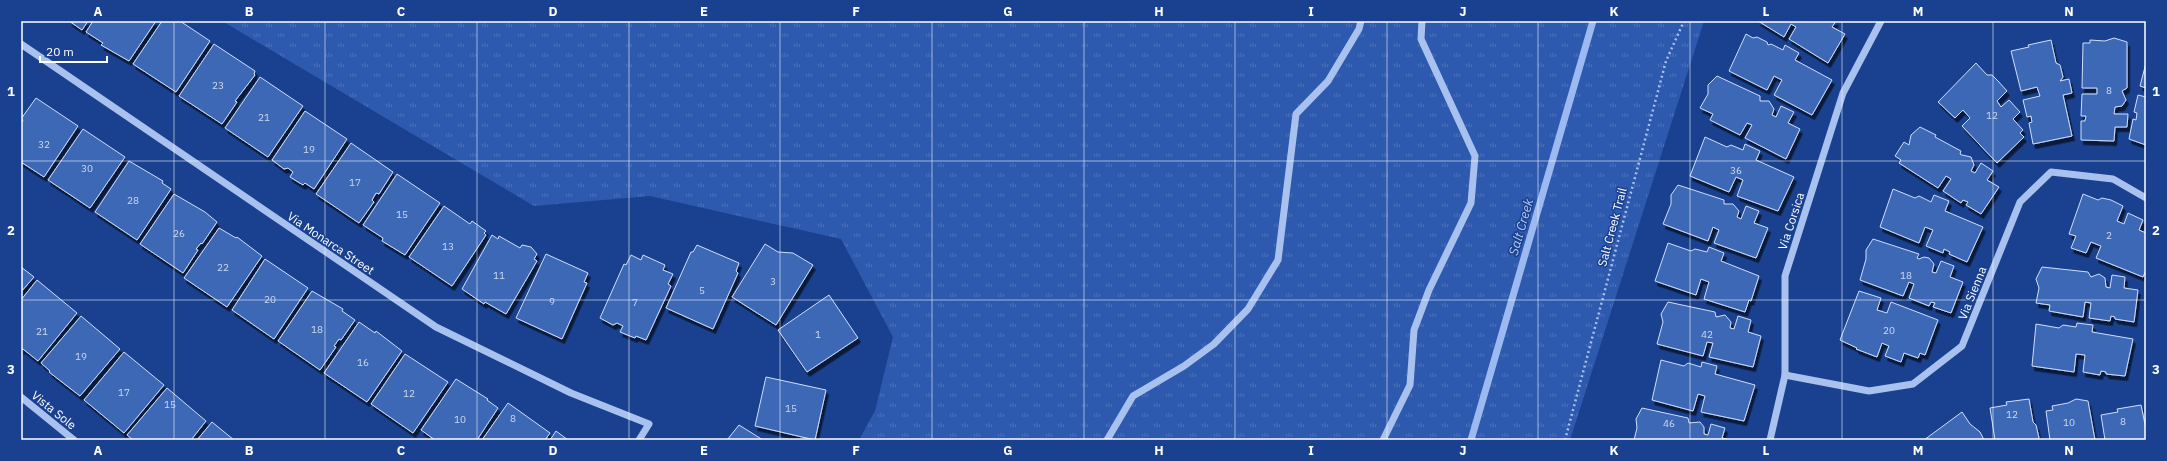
<svg xmlns="http://www.w3.org/2000/svg" width="2167" height="461" viewBox="0 0 2167 461" font-family="'IBM Plex Sans',sans-serif">
<defs>
<pattern id="grass-tufts" width="24" height="20" patternUnits="userSpaceOnUse"><rect width="24" height="20" fill="#2d59ae"/><path d="M3 7l-1-3M5 7V3M7 7l1-3M15 17l-1-3M17 17v-4M19 17l1-3" fill="none" stroke="#4c72ba"/></pattern>
<filter id="shadow"><feDropShadow dx="2.5" dy="4.5" stdDeviation="0" flood-color="#0009"/></filter>
</defs>
<rect width="100%" height="100%" fill="#1a4190"/>
<polygon fill="url(#grass-tufts)" points="222,21 1704,21 1570,440 859,440 875,411 893,337 841,239 650,196 534,206"/>
<g fill="none" stroke-linecap="round" stroke-linejoin="round">
<polyline stroke="#9cbaf1" stroke-width="7" points="1471,440 1593,21"/>
</g>
<g fill="#3e67b6" stroke="#cfdefa" filter="url(#shadow)">
<polygon points="69,21 88,21 82,30"/>
<polygon points="93,21 156,21 129,61 101,45 103,43 86,32"/>
<polygon points="162,21 180,21 210,41 176,92 133,64"/>
<polygon points="1758,21 1836,21 1832,27 1845,34 1828,63 1789,39 1796,27 1791,24 1784,37"/>
<polygon points="1746,34 1753,38 1757,37 1767,42 1768,45 1771,44 1783,50 1785,45 1799,53 1795,60 1832,80 1812,115 1774,95 1782,80 1774,76 1767,90 1729,71"/>
<polygon points="2114,38 2127,42 2127,88 2122,91 2126,100 2122,106 2115,107 2114,114 2128,114 2127,127 2115,127 2114,141 2081,140 2081,121 2085,121 2086,116 2081,116 2082,94 2097,94 2097,88 2082,88 2083,43 2090,43 2090,40 2105,41"/>
<polygon points="2051,40 2056,63 2060,65 2063,77 2060,81 2069,79 2072,93 2063,95 2072,136 2033,144 2029,123 2032,122 2031,116 2027,117 2023,100 2040,96 2037,87 2021,91 2011,51 2029,47 2028,45"/>
<polygon points="214,44 255,71 254,74 255,75 235,101 237,102 222,124 179,96"/>
<polygon points="1976,63 1987,75 1992,75 1998,81 2007,91 1997,101 2001,107 2009,100 2020,112 2013,119 2023,130 2020,133 2024,137 1997,163 1962,126 1970,118 1963,110 1955,118 1938,102"/>
<polygon points="2146,63 2146,88 2140,86"/>
<polygon points="1717,76 1760,96 1760,101 1769,101 1774,109 1772,115 1776,117 1781,106 1794,112 1788,123 1800,129 1786,159 1745,138 1752,125 1747,123 1740,135 1710,120 1713,114 1700,108 1708,94 1708,85"/>
<polygon points="260,77 303,106 268,157 225,128"/>
<polygon points="2138,95 2146,97 2146,145 2129,139 2133,119 2136,120 2137,113 2134,112"/>
<polygon points="36,98 78,126 44,177 21,162 21,124 23,120 21,119"/>
<polygon points="305,111 347,139 314,189 305,183 303,185 290,177 293,172 288,168 284,169 272,160"/>
<polygon points="1920,127 1936,135 1935,137 1961,151 1960,154 1962,155 1971,157 1974,165 1971,171 1975,173 1981,163 1993,171 1987,180 1999,187 1981,214 1966,205 1968,202 1963,200 1961,203 1943,191 1951,179 1946,176 1938,188 1899,163 1901,160 1895,156 1904,142 1909,145 1911,135"/>
<polygon points="83,129 125,157 90,208 48,180"/>
<polygon points="1705,137 1727,147 1731,145 1743,150 1745,144 1760,151 1756,160 1794,177 1778,211 1737,196 1743,180 1736,177 1729,192 1690,176"/>
<polygon points="351,143 393,172 379,194 376,193 372,200 374,202 359,223 316,194"/>
<polygon points="129,161 163,181 162,183 171,189 137,240 95,212"/>
<polygon points="397,174 440,203 405,255 382,241 383,238 363,225"/>
<polygon points="1678,185 1724,200 1724,204 1733,204 1739,211 1737,217 1741,219 1746,206 1759,211 1754,223 1768,228 1756,258 1714,243 1719,230 1713,227 1708,241 1663,224 1671,204 1671,195"/>
<polygon points="1893,189 1915,198 1919,196 1931,202 1934,195 1949,201 1945,211 1983,227 1967,262 1949,254 1950,252 1944,249 1943,253 1926,246 1933,230 1925,227 1919,243 1880,227"/>
<polygon points="174,194 205,212 217,222 202,244 201,243 196,249 198,250 183,273 140,244"/>
<polygon points="2083,194 2098,200 2102,198 2111,200 2123,206 2117,221 2124,224 2128,213 2143,220 2139,230 2146,233 2146,270 2143,277 2096,258 2101,246 2091,242 2086,253 2071,248 2076,236 2069,234"/>
<polygon points="444,206 470,224 472,221 486,231 484,233 486,235 452,286 409,257"/>
<polygon points="219,228 236,238 237,237 262,256 227,307 184,278"/>
<polygon points="492,235 498,239 499,236 520,248 522,245 531,247 537,254 534,259 537,261 506,314 485,302 484,304 462,289"/>
<polygon points="1873,239 1919,254 1917,258 1919,259 1924,257 1929,258 1934,264 1932,272 1936,273 1941,261 1954,266 1950,277 1963,282 1951,313 1933,307 1935,303 1931,302 1929,306 1909,298 1914,284 1909,282 1903,296 1860,280 1866,259 1866,250"/>
<polygon points="1668,243 1691,251 1695,249 1707,252 1709,247 1724,253 1721,261 1759,276 1751,301 1749,300 1745,312 1704,299 1709,282 1701,279 1696,295 1655,281"/>
<polygon points="765,244 778,252 793,253 813,265 776,325 732,297"/>
<polygon points="697,245 739,263 736,271 738,273 713,329 666,308 691,252 693,252"/>
<polygon points="546,254 588,273 584,282 587,283 562,339 516,318"/>
<polygon points="631,255 641,260 643,255 665,265 663,270 673,274 668,284 671,286 646,340 636,336 635,338 620,332 623,326 617,323 613,325 600,318 624,264 626,265"/>
<polygon points="265,259 308,288 274,339 232,310"/>
<polygon points="21,267 34,277 21,292"/>
<polygon points="2042,267 2088,272 2091,277 2099,274 2105,278 2106,287 2110,288 2112,275 2125,277 2124,288 2138,290 2134,322 2115,319 2115,317 2111,316 2110,321 2089,318 2091,303 2085,302 2083,317 2049,311 2050,305 2036,303 2039,288 2036,279"/>
<polygon points="37,280 77,313 38,361 23,349 21,350 21,300"/>
<polygon points="312,291 343,309 342,311 355,320 341,340 339,339 334,346 336,347 320,370 278,341"/>
<polygon points="1859,291 1881,298 1877,310 1887,313 1891,302 1938,320 1925,355 1920,353 1918,358 1904,353 1901,362 1885,356 1889,346 1882,343 1877,357 1856,349 1857,348 1840,340"/>
<polygon points="829,295 858,338 807,372 778,330"/>
<polygon points="1668,302 1715,312 1716,317 1725,315 1731,322 1730,328 1734,329 1738,316 1751,320 1748,332 1761,336 1753,367 1709,357 1713,343 1707,342 1703,356 1657,344 1663,322 1661,314"/>
<polygon points="81,316 120,349 80,396 49,372 50,371 41,363"/>
<polygon points="359,322 375,333 376,331 402,351 367,402 324,373"/>
<polygon points="2077,323 2093,325 2092,332 2133,339 2125,376 2106,374 2106,372 2101,371 2100,375 2083,372 2085,355 2076,354 2074,372 2032,366 2036,324 2059,328 2063,325 2076,327"/>
<polygon points="124,352 164,385 124,433 84,400"/>
<polygon points="405,354 448,382 413,433 371,404"/>
<polygon points="1661,360 1684,366 1688,363 1701,367 1702,362 1717,366 1715,374 1755,385 1744,421 1701,412 1705,396 1698,394 1693,411 1652,400"/>
<polygon points="766,377 826,390 815,440 755,426"/>
<polygon points="456,379 488,399 487,400 498,408 477,440 435,440 421,430"/>
<polygon points="167,388 206,421 191,440 133,440 127,435"/>
<polygon points="2029,399 2033,422 2036,425 2039,438 2037,440 2044,440 1995,440 1990,408 2007,405 2006,402"/>
<polygon points="2076,399 2088,401 2095,440 2050,440 2046,411 2053,410 2052,406 2068,403"/>
<polygon points="508,403 550,433 545,440 482,440"/>
<polygon points="2141,405 2146,429 2146,440 2105,440 2101,415 2118,412 2117,409"/>
<polygon points="1642,408 1688,418 1689,423 1700,422 1704,427 1704,434 1708,435 1711,424 1725,428 1722,438 1730,440 1634,440 1637,428 1636,419"/>
<polygon points="1962,412 1970,424 1980,432 1984,440 1924,440"/>
<polygon points="212,422 234,440 197,440"/>
<polygon points="739,425 763,440 727,440"/>
<polygon points="556,431 568,440 550,440"/>
</g>
<g fill="none" stroke-linecap="round" stroke-linejoin="round">
<polyline stroke="#a9c1ee" stroke-width="2.5" stroke-dasharray="2 3" stroke-linecap="butt" points="1565,440 1666,61 1684,21"/>
<g stroke="#a9c1ee" stroke-width="7">
<polyline points="21,44 436,327 571,393 649,424 639,440"/>
<polyline points="1785,375 1869,391 1913,384 1962,346 2020,202 2051,172 2113,179 2146,198"/>
<polyline points="21,397 74,440"/>
<polyline points="1107,440 1133,396 1184,366 1214,344 1248,309 1278,260 1296,114 1328,81 1359,29 1361,21"/>
<polyline points="1383,440 1410,385 1414,330 1429,290 1471,203 1475,156 1421,39 1422,21"/>
<polyline points="1770,440 1785,375 1785,276 1843,93 1881,21"/>
</g>
</g>
<path fill="none" stroke="#fff" stroke-width="1" stroke-opacity="0.55" d="M174,21V440M325,21V440M477,21V440M629,21V440M780,21V440M932,21V440M1084,21V440M1235,21V440M1387,21V440M1538,21V440M1690,21V440M1842,21V440M1993,21V440M21,161H2146M21,300H2146"/>
<g text-anchor="middle" dominant-baseline="central" stroke-width="3" stroke-linejoin="round" paint-order="stroke">
<g font-size="10" fill="#cfd9ed">
<text x="218" y="85">23</text>
<text x="2109" y="90">8</text>
<text x="1992" y="115">12</text>
<text x="264" y="117">21</text>
<text x="44" y="144">32</text>
<text x="309" y="149">19</text>
<text x="87" y="168">30</text>
<text x="1736" y="170">36</text>
<text x="355" y="182">17</text>
<text x="133" y="200">28</text>
<text x="402" y="214">15</text>
<text x="179" y="233">26</text>
<text x="2109" y="235">2</text>
<text x="448" y="246">13</text>
<text x="223" y="267">22</text>
<text x="499" y="275">11</text>
<text x="1906" y="275">18</text>
<text x="773" y="281">3</text>
<text x="702" y="290">5</text>
<text x="270" y="299">20</text>
<text x="552" y="301">9</text>
<text x="635" y="302">7</text>
<text x="317" y="329">18</text>
<text x="1889" y="330">20</text>
<text x="42" y="331">21</text>
<text x="818" y="334">1</text>
<text x="1707" y="334">42</text>
<text x="81" y="356">19</text>
<text x="363" y="362">16</text>
<text x="124" y="392">17</text>
<text x="409" y="393">12</text>
<text x="170" y="404">15</text>
<text x="791" y="408">15</text>
<text x="2012" y="414">12</text>
<text x="513" y="418">8</text>
<text x="460" y="419">10</text>
<text x="2123" y="421">8</text>
<text x="2069" y="422">10</text>
<text x="1669" y="423">46</text>
</g>
<g font-size="12" fill="#fff" stroke="#1a4190">
<text transform="translate(1791 221) rotate(-72)">Via Corsica</text>
<text transform="translate(1612 227) rotate(-75)">Salt Creek Trail</text>
<text transform="translate(331 243) rotate(34)">Via Monarca Street</text>
<text transform="translate(1972 293) rotate(-68)">Via Sienna</text>
<text transform="translate(54 410) rotate(39)">Vista Sole</text>
</g>
<g font-size="13" font-style="italic" fill="#b5cbf5" stroke="#1a4190">
<text transform="translate(1521 227) rotate(-74)">Salt Creek</text>
</g>
</g>
<rect width="2167" height="461" fill="none" stroke="#1a4190" stroke-width="44"/>
<path d="M40 56v6h67v-6" fill="none" stroke="#ffffff" stroke-width="2"/>
<text x="46" y="56" font-size="12" fill="#ffffff" stroke="#1a4190" stroke-width="3" paint-order="stroke">20 m</text>
<rect x="22" y="22" width="2123" height="417" fill="none" stroke="#fff" stroke-width="1.5"/>
<g font-size="13" text-anchor="middle" font-weight="bold" fill="#fff">
<text x="98" y="16">A</text>
<text x="249" y="16">B</text>
<text x="401" y="16">C</text>
<text x="553" y="16">D</text>
<text x="704" y="16">E</text>
<text x="856" y="16">F</text>
<text x="1008" y="16">G</text>
<text x="1159" y="16">H</text>
<text x="1311" y="16">I</text>
<text x="1463" y="16">J</text>
<text x="1614" y="16">K</text>
<text x="1766" y="16">L</text>
<text x="1918" y="16">M</text>
<text x="2069" y="16">N</text>
<text x="11" y="96">1</text>
<text x="2156" y="96">1</text>
<text x="11" y="235">2</text>
<text x="2156" y="235">2</text>
<text x="11" y="374">3</text>
<text x="2156" y="374">3</text>
<text x="98" y="455">A</text>
<text x="249" y="455">B</text>
<text x="401" y="455">C</text>
<text x="553" y="455">D</text>
<text x="704" y="455">E</text>
<text x="856" y="455">F</text>
<text x="1008" y="455">G</text>
<text x="1159" y="455">H</text>
<text x="1311" y="455">I</text>
<text x="1463" y="455">J</text>
<text x="1614" y="455">K</text>
<text x="1766" y="455">L</text>
<text x="1918" y="455">M</text>
<text x="2069" y="455">N</text>
</g>
</svg>
